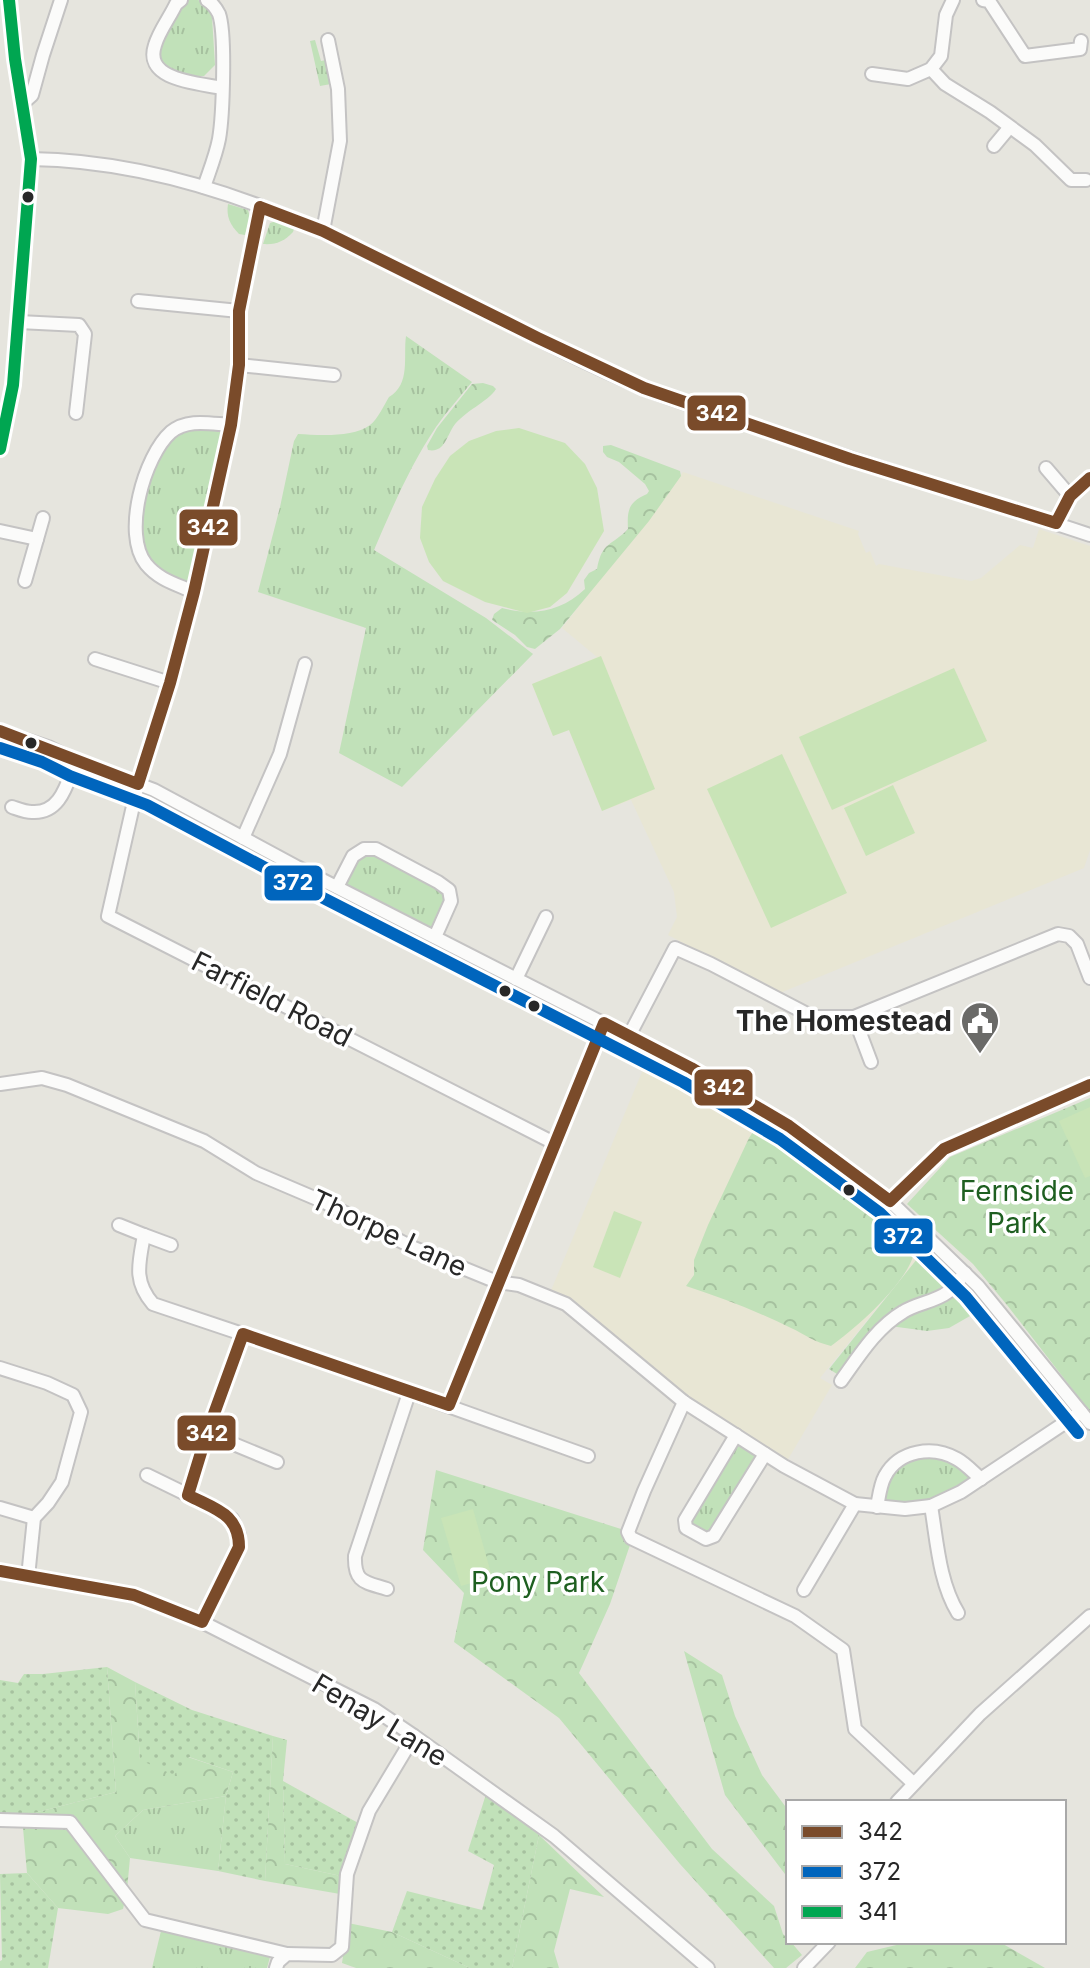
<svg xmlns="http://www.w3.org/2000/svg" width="1090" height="1968" viewBox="0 0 1090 1968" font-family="Inter,sans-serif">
<defs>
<pattern id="grass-tufts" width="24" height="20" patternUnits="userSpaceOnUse" patternTransform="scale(2)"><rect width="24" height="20" fill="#c1e1b9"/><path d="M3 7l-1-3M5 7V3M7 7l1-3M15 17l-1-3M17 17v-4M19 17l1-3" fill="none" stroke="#a6c19f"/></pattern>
<pattern id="forest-crowns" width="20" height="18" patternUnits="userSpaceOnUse" patternTransform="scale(2)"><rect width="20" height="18" fill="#c1e1b9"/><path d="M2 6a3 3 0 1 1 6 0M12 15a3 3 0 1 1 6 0" fill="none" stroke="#a6c19f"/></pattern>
<pattern id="garden-dots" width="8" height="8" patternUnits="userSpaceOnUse" patternTransform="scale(2)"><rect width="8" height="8" fill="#c1e1b9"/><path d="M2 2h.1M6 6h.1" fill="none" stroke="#a6c19f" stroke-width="1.8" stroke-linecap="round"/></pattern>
</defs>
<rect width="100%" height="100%" fill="#e6e5de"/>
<g fill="#e8e6d4">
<polygon points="683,472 859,531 858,534 866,553 870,551 876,566 879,564 971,581 981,578 1020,545 1033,548 1039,529 1090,546 1090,850 1084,868 780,993 668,935 677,917 674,892 631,800 602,811 569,730 553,736 532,684 597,657 562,628"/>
<polygon points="652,1048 789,1126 890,1201 925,1249 820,1378 832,1385 784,1466 684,1402 566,1304 547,1300"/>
</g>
<g fill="url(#grass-tufts)">
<polygon points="188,0 198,0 207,3 212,17 215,65 204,76 178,76 161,66 157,47 177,4"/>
<polygon points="315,40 321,61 326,60 331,84 320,86 310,41"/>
<path d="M228,204L248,210L250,217L245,235L239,234C230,225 226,216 228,204Z"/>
<path d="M276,221L295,226L293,232C285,241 276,245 263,244L270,223Z"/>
<path d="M406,336L472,382C460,397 447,411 436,427C411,464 392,508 374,550L486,618L533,654L402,787L339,753L366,628L258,592L280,507L294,441L298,434C318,435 353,438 370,425C378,419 384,405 389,397C411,384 403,357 406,336Z"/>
<polygon points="231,425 194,592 159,577 137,537 140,492 172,431"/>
<polygon points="364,849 449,890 435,937 335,885"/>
<polygon points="925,1249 953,1274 945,1288 869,1335 837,1374 829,1369"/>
<polygon points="964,1287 984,1308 949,1328 927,1331 890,1326 902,1317 935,1305"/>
<polygon points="736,1435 765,1454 714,1536 686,1528"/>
<polygon points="942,1453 981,1479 931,1506 877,1507 883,1479 902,1459"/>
<polygon points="226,1796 218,1871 130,1858 115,1836 143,1810"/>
<polygon points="161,1931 270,1957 267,1968 152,1968"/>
</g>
<g fill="url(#forest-crowns)">
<path d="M483,383L493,386L496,389C488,402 464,411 453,427C446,438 444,453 428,450L427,446L437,428L472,384Z"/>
<path d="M611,445L680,471L681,476L649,521L560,629L535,649L527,647L515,635L492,620L494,614L502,608C533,616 561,612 585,589L584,580L589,573L597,569C602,541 612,546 628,529C627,511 628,502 647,494L649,491L645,484L619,462L607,457L603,452V446Z"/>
<polygon points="1090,1098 1090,1412 1007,1305 973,1264 907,1204 950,1157"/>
<path d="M758,1124L814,1162L861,1198L915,1243C918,1275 856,1328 831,1346C814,1342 806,1335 791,1328C757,1311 722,1298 686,1286L694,1275V1260L708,1225L749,1138Z"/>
<polygon points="436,1470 621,1529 630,1545 610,1604 579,1673 712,1849 774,1906 783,1934 788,1939 788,1942 791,1942 802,1955 786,1968 774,1968 680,1864 559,1718 454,1642 464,1593 423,1550"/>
<polygon points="684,1651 722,1675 735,1716 762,1775 788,1810 788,1878 725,1795"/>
<polygon points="107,1667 135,1682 140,1760 188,1757 233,1772 226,1796 143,1810 115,1836 130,1858 127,1890 74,1816 22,1816 116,1792"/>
<polygon points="273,1736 287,1740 283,1781 285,1864 341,1876 340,1894 265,1881"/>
<polygon points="68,1827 125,1900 123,1909 108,1914 58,1908 27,1873 23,1828"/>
<polygon points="539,1835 604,1897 570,1889 554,1951 559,1968 512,1968"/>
<polygon points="348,1923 392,1932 470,1968 356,1968 342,1963"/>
<polygon points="909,1942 981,1942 1003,1944 1045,1968 855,1968 867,1952"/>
</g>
<g fill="url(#garden-dots)">
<polygon points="107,1667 116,1792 22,1816 0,1815 0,1680 18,1683 24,1674 43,1674"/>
<polygon points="135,1682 192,1710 273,1736 265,1881 218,1871 226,1796 233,1772 189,1757 174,1775 140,1760"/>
<polygon points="283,1781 360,1824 341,1876 285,1864"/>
<polygon points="487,1791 539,1835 512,1968 470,1968 392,1932 407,1891 482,1910 494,1865 468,1851"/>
<polygon points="27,1873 58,1908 48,1968 0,1968 0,1961 2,1960 0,1874"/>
</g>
<g fill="#c9e4b7">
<polygon points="519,428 565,443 585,464 597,488 604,531 567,593 550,607 527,613 485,602 443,581 429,562 420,538 422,507 435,479 450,456 469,441 496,431"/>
<polygon points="601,656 655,789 602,811 569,730 553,736 532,684"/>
<polygon points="954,668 987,741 832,810 799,737"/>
<polygon points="782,754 847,893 771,928 707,789"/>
<polygon points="893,785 915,833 866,856 844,808"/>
<polygon points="1090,1107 1090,1176 1085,1178 1059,1121"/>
<polygon points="614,1211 642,1222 620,1278 593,1267"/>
<polygon points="473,1509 492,1577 461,1586 441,1518"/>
</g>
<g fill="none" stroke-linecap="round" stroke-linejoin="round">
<g stroke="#c4c3c3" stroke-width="16">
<g id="minor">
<path d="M181,0L176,4C170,17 159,31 155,45C143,81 199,83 222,88"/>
<polyline points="983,0 989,1 1025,56 1080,49 1081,41"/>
<polyline points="931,69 945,84 990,112 1035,145 1071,180 1086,180"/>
<polyline points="872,74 908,79 931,69 941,56 946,15 953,0"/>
<polyline points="22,104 32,95 43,55 61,0"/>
<polyline points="994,146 1009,128"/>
<path d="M31,159C257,162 443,303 643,388C679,403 719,414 757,427C867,465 979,498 1090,535"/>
<path d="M204,187C209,172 216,155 219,139C223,116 226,34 219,14C216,8 212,3 207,0"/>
<polyline points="260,207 239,311 239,365 231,425 194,592 170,683 138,784 108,916 556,1144"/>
<polyline points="323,231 340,141 338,89 328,40"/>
<polyline points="138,301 239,311"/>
<polyline points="19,322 79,325 85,334 76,413"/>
<polyline points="239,365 334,375"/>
<polyline points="0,449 13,385 31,159 15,59 9,0"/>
<polyline points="1046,468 1070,496"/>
<polyline points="1056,523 1070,496 1090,478"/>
<polyline points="0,531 37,539 25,581"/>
<polyline points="37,539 43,518"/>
<path d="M194,592C176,584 159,580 146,564C122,534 144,456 171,432C188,418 211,424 231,425"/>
<polyline points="95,659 170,683"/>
<polyline points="0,731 48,747 76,761 154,790 297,867 691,1068 789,1126 890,1201 978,1286 1090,1423"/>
<path d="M12,807C18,809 25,812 32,812C61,814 67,783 76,761"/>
<polyline points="243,838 280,754 305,664"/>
<polyline points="337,887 353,856 364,849 376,849 438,882 449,890 451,901 435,937"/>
<polyline points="516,979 546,917"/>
<polyline points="854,1017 871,1062"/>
<polyline points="629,1036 675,948 711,964 813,1017 854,1017 1058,934 1069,936 1077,944 1090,978"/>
<polyline points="0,1084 42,1078 67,1085 204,1141 256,1173 324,1202 414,1248 497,1282 519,1285 566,1304 684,1402 784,1466 855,1504 905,1509 931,1506 961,1492 1081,1412"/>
<polyline points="890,1201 944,1149 1090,1085"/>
<path d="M119,1225L144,1235C139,1263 133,1281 153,1304L308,1356L588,1456"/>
<polyline points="144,1235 171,1245"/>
<polyline points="0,1368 47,1383 73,1395 81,1412 62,1482 48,1503 34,1518 28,1577"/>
<path d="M841,1381C859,1356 876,1328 903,1312C917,1303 935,1302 948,1292C954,1287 960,1279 965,1273"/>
<polyline points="684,1402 644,1491 628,1532 631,1538 795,1616 843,1650 855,1729 913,1783"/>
<path d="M449,1405C499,1277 554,1151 604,1023"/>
<polyline points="207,1433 277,1462"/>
<polyline points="736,1435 685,1520 686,1528 706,1539 714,1536 765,1454"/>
<polyline points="147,1475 188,1495"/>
<path d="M931,1506C937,1541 939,1582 958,1613"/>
<path d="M877,1507C879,1497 880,1485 885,1476C899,1450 933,1445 957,1459C966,1464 973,1472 981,1479"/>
<polyline points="0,1508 34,1518"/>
<polyline points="0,1571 134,1595 202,1622 374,1709 414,1736 554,1836 708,1968"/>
<path d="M387,1589C365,1582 354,1583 355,1556L409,1393"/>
<polyline points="804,1590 855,1504"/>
<polyline points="202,1622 239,1547 239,1535 232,1519 188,1495 207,1433 243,1334"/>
<polyline points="897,1802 980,1714 1090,1616"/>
<polyline points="0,1820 70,1822 145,1920 287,1954"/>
<polyline points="276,1968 278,1962 287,1954 332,1955 342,1947 347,1874 369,1811 414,1736"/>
<polyline points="804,1968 829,1942"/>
</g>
</g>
<use href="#minor" stroke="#fbfbfa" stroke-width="12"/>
<g stroke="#fff" stroke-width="18">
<g id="bus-1">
<polyline points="0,731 138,784 170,683 194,592 231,425 239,365 239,311 260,207 323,231 538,338 644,388 850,459 1056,523 1070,496 1090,478"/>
<path d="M0,1571L134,1595L202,1622L239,1547C239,1513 214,1509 188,1495L207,1433L243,1334L449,1405L604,1023L691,1068L789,1126L890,1201L944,1149L1090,1085"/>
</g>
</g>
<g stroke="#fff" stroke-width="18">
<polyline id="bus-2" points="0,748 42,762 70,776 147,805 290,881 683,1082 780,1139 880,1213 966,1297 1078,1433"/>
</g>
<g stroke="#fff" stroke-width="18">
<polyline id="bus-3" points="0,449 13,385 31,159 15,59 9,0"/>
</g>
<use href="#bus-1" stroke="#7a4b2a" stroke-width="12"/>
<use href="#bus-2" stroke="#0065bd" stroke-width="12"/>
<use href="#bus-3" stroke="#00a651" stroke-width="12"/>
</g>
<defs>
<g id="civic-pin" transform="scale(2)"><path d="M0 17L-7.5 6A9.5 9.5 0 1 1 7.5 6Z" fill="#6a6a68" stroke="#fff"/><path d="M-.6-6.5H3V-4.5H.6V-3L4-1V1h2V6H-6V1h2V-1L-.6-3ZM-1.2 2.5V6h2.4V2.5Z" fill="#fff"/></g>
</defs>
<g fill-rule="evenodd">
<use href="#civic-pin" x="980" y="1021"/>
</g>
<g fill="#282828" stroke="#fff" stroke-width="3">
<circle cx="28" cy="197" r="7"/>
<circle cx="31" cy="743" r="7"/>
<circle cx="505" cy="991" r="7"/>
<circle cx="534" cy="1006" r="7"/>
<circle cx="849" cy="1190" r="7"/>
</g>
<g text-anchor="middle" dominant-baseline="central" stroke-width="7" stroke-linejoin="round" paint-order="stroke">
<g font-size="28" fill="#282828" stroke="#fff">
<text transform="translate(272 999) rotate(27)">Farfield Road</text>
<text transform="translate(389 1233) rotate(25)">Thorpe Lane</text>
<text transform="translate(380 1720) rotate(31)">Fenay Lane</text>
</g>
<g font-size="28" font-weight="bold" fill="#282828" stroke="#fff" text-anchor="end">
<text x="952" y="1021">The Homestead</text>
</g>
<g font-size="28" fill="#1e5f20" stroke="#fff">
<text x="1017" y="1191">Fernside<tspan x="1017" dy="32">Park</tspan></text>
<text x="538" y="1582">Pony Park</text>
</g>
</g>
<g stroke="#fff" stroke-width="3">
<rect x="686" y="394" width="61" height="38" rx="8" fill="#7a4b2a"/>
<rect x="178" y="508" width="61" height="39" rx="8" fill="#7a4b2a"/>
<rect x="263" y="864" width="61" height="38" rx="8" fill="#0065bd"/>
<rect x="693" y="1068" width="61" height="39" rx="8" fill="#7a4b2a"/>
<rect x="873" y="1217" width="61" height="38" rx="8" fill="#0065bd"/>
<rect x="176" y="1414" width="61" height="38" rx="8" fill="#7a4b2a"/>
</g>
<g font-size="22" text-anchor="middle" font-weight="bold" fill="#fff">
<text x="717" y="421">342</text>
<text x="208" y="535">342</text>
<text x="293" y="890">372</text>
<text x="724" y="1095">342</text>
<text x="903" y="1244">372</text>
<text x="207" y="1441">342</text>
</g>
<rect x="786" y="1800" width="280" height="144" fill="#ffffff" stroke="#a9a9a9" stroke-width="2"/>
<rect x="802" y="1826" width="40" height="12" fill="#7a4b2a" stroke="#a9a9a9" stroke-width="2"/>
<text x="858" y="1840" font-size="24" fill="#282828">342</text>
<rect x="802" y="1866" width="40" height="12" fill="#0065bd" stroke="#a9a9a9" stroke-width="2"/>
<text x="858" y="1880" font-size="24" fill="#282828">372</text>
<rect x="802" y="1906" width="40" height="12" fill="#00a651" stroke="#a9a9a9" stroke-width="2"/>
<text x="858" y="1920" font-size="24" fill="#282828">341</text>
</svg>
